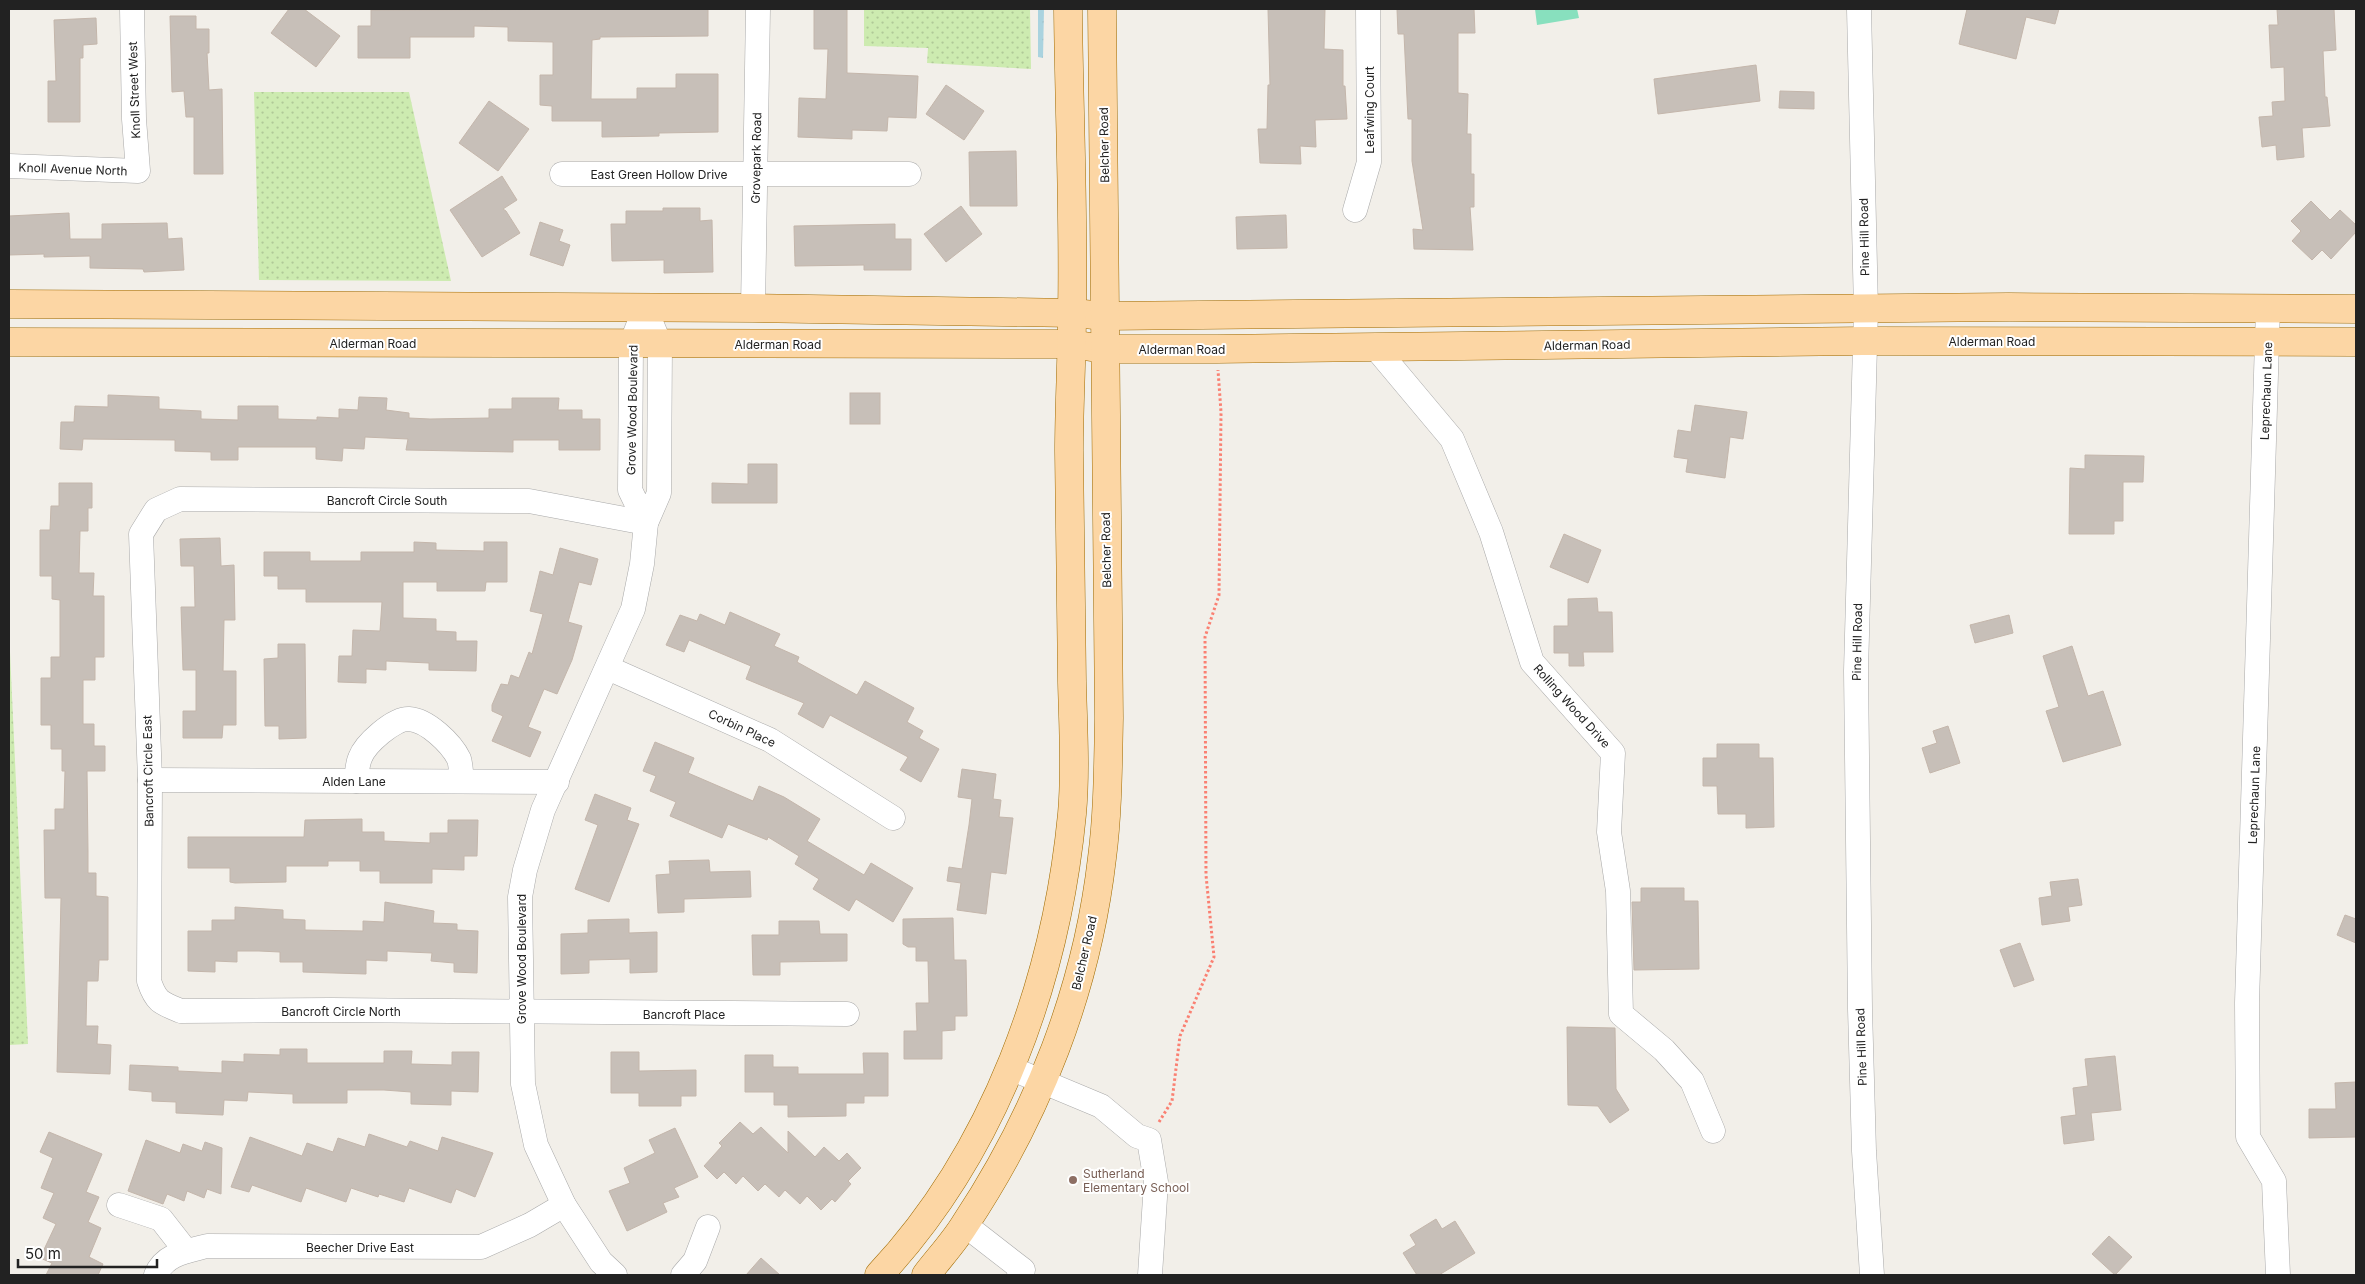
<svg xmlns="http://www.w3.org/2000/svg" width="2365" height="1284" viewBox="0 0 2365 1284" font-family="Inter,sans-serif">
<defs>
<pattern id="grass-dots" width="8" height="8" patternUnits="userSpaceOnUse" patternTransform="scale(1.25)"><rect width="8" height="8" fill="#cdebb0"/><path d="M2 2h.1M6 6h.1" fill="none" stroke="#b0c997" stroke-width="1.8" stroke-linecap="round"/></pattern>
<pattern id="water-ripples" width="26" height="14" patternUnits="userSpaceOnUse" patternTransform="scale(1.25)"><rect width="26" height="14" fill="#aad3df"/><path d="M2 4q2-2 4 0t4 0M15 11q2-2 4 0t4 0" fill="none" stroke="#92b5bf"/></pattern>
</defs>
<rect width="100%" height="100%" fill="#f2efe9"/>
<g fill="url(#grass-dots)">
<polygon points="864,9 1030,9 1031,69 927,63 928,48 864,46"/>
<polygon points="254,92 409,92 451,281 259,280"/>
<polygon points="9,630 28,1044 9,1045"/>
</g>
<polygon fill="#88e0be" points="1535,9 1577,9 1579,18 1537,25"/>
<polygon fill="url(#water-ripples)" points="1038,9 1044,9 1043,58 1038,57"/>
<g fill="#c7bfb8" stroke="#c4b6ab">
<polygon points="289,9 304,9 340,36 316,67 271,33"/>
<polygon points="708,9 708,36 600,37 600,39 592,40 591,99 637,99 637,88 676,88 676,74 718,74 718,132 659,133 659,136 602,137 602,121 552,121 552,106 540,105 540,75 553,75 553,42 508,41 508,27 474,26 474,37 410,37 410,58 358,58 358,26 371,26 371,10"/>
<polygon points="814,9 847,9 847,73 918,76 916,118 888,117 887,131 852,130 852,139 798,137 799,98 826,99 828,49 814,49"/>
<polygon points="1268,9 1325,9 1324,49 1343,50 1343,86 1345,86 1347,119 1315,120 1316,147 1300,146 1301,164 1260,163 1258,129 1267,129 1268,85 1270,85"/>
<polygon points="1397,9 1474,9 1475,33 1458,33 1458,93 1468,94 1467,134 1471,134 1471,174 1474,174 1474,207 1470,207 1473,250 1414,249 1413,229 1423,230 1412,161 1412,119 1408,119 1404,34 1398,34"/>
<polygon points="1967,9 2059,9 2055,24 2026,17 2016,59 1959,44"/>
<polygon points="2277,9 2334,9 2336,50 2323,51 2325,97 2327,97 2330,126 2302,128 2304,157 2277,160 2276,145 2262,147 2259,117 2273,116 2272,102 2285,101 2284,67 2271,68 2269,25 2278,25"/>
<polygon points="170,16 196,16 196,29 209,29 209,53 207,53 209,90 222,89 223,174 194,174 194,117 186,117 184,91 172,92"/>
<polygon points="96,18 97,44 83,45 83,58 80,58 80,122 48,122 48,81 56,81 54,20"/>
<polygon points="1756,65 1760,101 1658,114 1654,79"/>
<polygon points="946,85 984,111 964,140 926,114"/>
<polygon points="1780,91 1814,92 1814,109 1779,108"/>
<polygon points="489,101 529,129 498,171 459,143"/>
<polygon points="1016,151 1017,206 970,206 969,152"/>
<polygon points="502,176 517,200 503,209 506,211 520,233 482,257 450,210"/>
<polygon points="2311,201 2330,220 2340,210 2356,225 2356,232 2331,259 2322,250 2312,260 2292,241 2301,231 2291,221"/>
<polygon points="961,206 982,234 946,262 924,234"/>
<polygon points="663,208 700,208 700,221 712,220 713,272 664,273 664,260 612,261 611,224 626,224 626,211 663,211"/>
<polygon points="69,213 70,239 102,239 102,224 167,223 168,239 182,238 184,270 144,272 143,269 90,268 90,256 44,257 44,254 9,255 9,216"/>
<polygon points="1286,215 1287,248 1237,249 1236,217"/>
<polygon points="540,222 563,230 559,241 570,245 563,266 530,255"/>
<polygon points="895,224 895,239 911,239 911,270 864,270 864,265 795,266 794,226"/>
<rect x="850" y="393" width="30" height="31"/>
<polygon points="108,395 159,397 159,409 201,411 201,419 238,420 238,406 278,406 278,419 317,420 317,417 339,418 339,409 358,410 359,397 387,398 386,410 409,413 409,418 430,419 489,418 489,409 512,409 512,398 559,398 558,410 582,410 582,419 600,419 600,450 559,450 559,440 513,440 513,452 406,450 408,439 365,437 364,449 343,448 342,461 316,459 316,447 238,447 238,460 211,460 211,452 175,451 175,440 83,439 82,450 60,449 61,422 74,422 75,406 108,407"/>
<polygon points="1695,405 1747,412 1743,439 1730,437 1725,478 1686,472 1688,459 1674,457 1678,430 1691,432"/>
<polygon points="2085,455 2144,456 2143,482 2123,482 2123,521 2114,521 2114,534 2069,534 2070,468 2085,469"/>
<polygon points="748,464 777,464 777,503 712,503 712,483 748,484"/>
<polygon points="59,483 92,483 92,508 88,508 88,531 80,531 79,573 94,573 93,596 104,596 104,657 95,657 95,680 83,680 83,724 94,724 94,746 105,746 105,771 87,771 88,852 88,873 96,873 96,896 108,897 108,960 99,960 98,981 87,981 86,1026 98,1026 97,1044 111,1045 110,1074 57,1072 61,898 45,898 44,830 55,830 55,809 64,809 65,771 62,771 62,749 51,749 51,725 41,725 41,678 51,678 51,657 60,657 60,600 52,599 52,576 40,576 40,530 50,530 51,506 59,506"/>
<polygon points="1564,534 1601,550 1588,583 1550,567"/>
<polygon points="220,538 221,566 234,565 235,620 224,620 223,671 236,671 236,725 223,725 222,738 183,738 183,711 196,711 196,670 183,670 181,607 195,607 194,566 181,566 180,539"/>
<polygon points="414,542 436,543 436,550 484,551 484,542 507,542 507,582 486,582 485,591 437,591 437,582 403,582 403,618 436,619 436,631 456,632 456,641 477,641 476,671 429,670 429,663 386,661 386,670 366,669 366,683 338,682 339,656 352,656 353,630 380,631 382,602 306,602 306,589 278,589 278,576 264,576 264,552 310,552 310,561 361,561 361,552 414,552"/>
<polygon points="560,548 598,559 591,585 579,582 568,622 582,626 572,660 557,694 544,689 528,727 541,732 530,757 492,741 503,716 492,711 492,705 501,684 508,685 511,675 519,678 529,652 532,654 543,614 530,611 535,592 540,571 553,575"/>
<polygon points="1597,598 1598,612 1612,612 1613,652 1583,652 1584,666 1569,666 1569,653 1554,653 1554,626 1568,626 1568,599"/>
<polygon points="730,612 780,634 774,646 799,657 797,662 857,695 865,681 914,708 907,722 923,731 919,738 939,749 921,782 900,770 908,757 830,715 823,728 798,714 804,703 746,679 751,666 689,640 684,652 666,645 680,615 697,621 700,614 725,625"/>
<polygon points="2009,615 2013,633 1975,643 1970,625"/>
<polygon points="278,644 305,644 306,738 279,739 279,726 265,726 264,659 278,658"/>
<polygon points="2072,646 2088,696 2103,691 2121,745 2063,762 2046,711 2059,707 2043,656"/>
<polygon points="1948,726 1960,763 1930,773 1922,748 1937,743 1933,731"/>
<polygon points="655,742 694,758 688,773 753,801 759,786 784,797 820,819 807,841 864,875 871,863 913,888 893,922 856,899 849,911 813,889 819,879 795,864 799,856 768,837 767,840 728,824 722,838 670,816 676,802 650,791 656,776 643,771"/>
<polygon points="1717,744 1759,744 1759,758 1773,758 1774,827 1746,828 1746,814 1718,814 1717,786 1703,786 1703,758 1717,758"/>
<polygon points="962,769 996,774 993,799 1001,800 999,817 1013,818 1006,874 991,872 986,914 957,910 961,883 947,881 949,867 962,869 969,825 972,799 958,797"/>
<polygon points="595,794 631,808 627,820 639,824 609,902 575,889 598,825 585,820"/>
<polygon points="362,819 362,832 384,832 384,841 430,843 430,833 448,833 448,820 478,820 477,856 464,856 464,870 432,869 432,883 380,883 380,871 360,871 360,861 328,861 328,866 286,866 286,882 235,883 230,882 230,868 188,868 188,837 304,837 305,820"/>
<polygon points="709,860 710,872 750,871 751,897 684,899 684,912 658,913 656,875 670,874 669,861"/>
<polygon points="2078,879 2082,905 2068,907 2070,921 2042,925 2039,898 2052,896 2050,882"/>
<polygon points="1641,888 1684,888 1684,901 1698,901 1699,969 1634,970 1632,902 1641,902"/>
<polygon points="385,902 434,911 433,923 457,924 457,930 478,931 477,973 454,972 454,963 431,961 432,953 387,951 387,961 366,960 366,974 303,972 303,962 280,962 280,952 259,951 237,951 237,962 215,961 215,972 188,971 188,931 212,931 212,920 235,920 235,907 283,910 283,919 305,920 305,930 363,931 363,921 384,922"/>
<polygon points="2345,915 2356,919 2356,943 2337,935"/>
<polygon points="953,918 954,960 966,960 967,1016 955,1016 955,1030 942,1031 942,1059 904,1059 904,1031 917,1031 916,1003 929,1003 928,961 916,961 916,947 908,947 903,944 903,919"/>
<polygon points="629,919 629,933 657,932 657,972 630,973 630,959 589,960 589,973 561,974 561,934 588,933 588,920"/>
<polygon points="779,921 819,921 820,934 847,934 847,961 780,962 780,975 753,975 752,935 779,935"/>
<polygon points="2020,943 2034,980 2014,987 2000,950"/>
<polygon points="1567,1027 1615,1028 1616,1089 1629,1110 1610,1123 1598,1106 1568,1105"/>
<polygon points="280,1049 307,1049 307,1063 384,1063 384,1051 412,1051 411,1064 452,1065 452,1052 479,1052 478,1092 451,1091 451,1105 411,1104 411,1092 384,1090 347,1090 347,1103 293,1103 293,1094 248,1092 247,1101 224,1100 223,1115 176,1113 176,1102 152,1101 152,1092 129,1090 130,1065 178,1067 178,1071 222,1073 222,1061 244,1062 244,1054 280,1055"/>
<polygon points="611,1052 639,1052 639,1071 696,1070 696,1096 681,1096 681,1106 639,1106 639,1093 611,1093"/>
<polygon points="863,1053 888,1053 888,1096 864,1096 864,1103 846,1103 846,1116 788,1117 788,1105 774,1105 774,1092 745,1092 745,1055 773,1055 773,1067 798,1067 798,1074 864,1074"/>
<polygon points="2115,1056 2121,1110 2091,1113 2094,1140 2064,1144 2061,1117 2076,1115 2073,1088 2088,1086 2085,1059"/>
<polygon points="2356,1082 2356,1137 2309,1138 2309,1109 2336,1109 2335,1083"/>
<polygon points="740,1122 753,1134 761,1127 788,1153 788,1131 815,1157 824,1147 839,1161 847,1153 861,1168 848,1181 851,1184 835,1202 832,1199 821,1210 807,1196 800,1204 785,1190 779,1197 765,1184 758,1191 743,1176 736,1184 724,1172 717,1179 704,1166 722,1146 719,1143"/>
<polygon points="675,1128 698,1177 674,1188 679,1197 663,1203 667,1212 627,1231 609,1191 630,1183 624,1168 655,1153 649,1140"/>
<polygon points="49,1132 102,1154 86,1192 99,1197 88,1222 101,1228 89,1257 103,1264 98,1275 46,1275 52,1263 40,1258 56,1224 43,1218 54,1193 41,1188 53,1158 40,1152"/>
<polygon points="369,1134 407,1147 410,1141 438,1151 442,1137 493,1153 475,1197 456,1189 451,1203 409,1188 404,1202 379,1194 378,1197 351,1188 346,1202 306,1188 301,1202 252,1185 249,1192 231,1187 250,1137 302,1156 307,1143 333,1152 338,1138 365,1147"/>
<polygon points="146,1140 180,1153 183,1144 202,1151 205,1142 222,1148 221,1194 207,1189 204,1198 187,1191 184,1201 167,1194 163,1204 128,1191"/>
<polygon points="1436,1219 1442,1229 1455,1221 1475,1253 1439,1275 1417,1275 1403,1253 1416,1245 1410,1235"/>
<polygon points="2109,1236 2132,1257 2115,1275 2092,1254"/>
<polygon points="761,1258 780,1275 746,1275"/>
</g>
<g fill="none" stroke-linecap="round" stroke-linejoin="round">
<g stroke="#a9a9a9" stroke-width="25">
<g id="minor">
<polyline points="1859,9 1866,310 1856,671 1860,1009 1864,1151 1872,1275"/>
<polyline points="9,166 138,171 134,119 132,9"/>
<polyline points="562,174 909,174"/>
<polyline points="1355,210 1369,162 1368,9"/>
<polyline points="753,308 758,9"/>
<polyline points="2268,308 2247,1003 2248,1137 2274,1181 2278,1275"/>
<polyline points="1375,347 1452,439 1491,532 1532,662 1613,753 1609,832 1618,891 1621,1014 1664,1050 1692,1081 1713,1131"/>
<path d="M646,523L529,501L180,499L156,510L141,534L150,780L149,981C156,1002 161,1003 181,1011L331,1010L847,1014"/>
<polyline points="608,668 770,740 893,818"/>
<polyline points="150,780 557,782"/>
<path d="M356,781C357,774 357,765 360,758C365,744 394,718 409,719C427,720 451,743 459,759C461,765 461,775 462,781"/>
<polyline points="1010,1068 1101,1106 1137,1136 1149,1140 1156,1182 1150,1275"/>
<polyline points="119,1205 161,1219 186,1251"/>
<polyline points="965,1225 1023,1270 1019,1275"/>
<path d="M156,1275C164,1254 188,1251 207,1246L481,1247L530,1225L564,1205"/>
<polyline points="615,1275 601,1262 564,1205 536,1145 523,1084 520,897 525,870 543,810 633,609 642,564 646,523 659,493 660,344 645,308 631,344 630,490 646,523"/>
<polyline points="683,1275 695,1261 708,1227"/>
</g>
</g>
<g stroke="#a06b00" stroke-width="29">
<g id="major">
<polyline points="9,304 753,308 1072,313 1106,316 2009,307 2356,309"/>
<polyline points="9,342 1071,344 1104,349 1217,349 1863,341 2356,342"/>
<path d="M879,1275C995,1151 1056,981 1072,814C1076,771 1073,725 1072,682C1071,605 1070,528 1069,451C1069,405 1072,359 1072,312C1074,211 1069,110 1068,9"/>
<path d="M926,1275C939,1258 954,1242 965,1224C1038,1114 1087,989 1102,858C1108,812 1108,765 1109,718L1102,9"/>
</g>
</g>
<polyline stroke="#fa8072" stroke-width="3" stroke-dasharray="2.5 2.5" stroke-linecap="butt" points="1159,1122 1172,1101 1180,1036 1214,957 1206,875 1205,637 1219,595 1221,412 1218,370"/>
<use href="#minor" stroke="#fff" stroke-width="24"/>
<use href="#major" stroke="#fcd6a4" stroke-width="28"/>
</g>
<circle fill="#8d6e63" stroke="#fff" stroke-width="2" cx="1073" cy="1180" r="5"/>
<g text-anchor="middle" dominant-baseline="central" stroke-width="4" stroke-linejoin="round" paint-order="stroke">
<g font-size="12" fill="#222" stroke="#fff">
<text transform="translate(134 90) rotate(-92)">Knoll Street West</text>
<text transform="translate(1369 110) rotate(-90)">Leafwing Court</text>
<text transform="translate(1104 145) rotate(-91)">Belcher Road</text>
<text transform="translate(756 158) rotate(-89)">Grovepark Road</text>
<text transform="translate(73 169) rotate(2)">Knoll Avenue North</text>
<text x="659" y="174">East Green Hollow Drive</text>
<text transform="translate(1864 237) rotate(-91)">Pine Hill Road</text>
<text x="1992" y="341">Alderman Road</text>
<text x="373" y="343">Alderman Road</text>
<text x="778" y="344">Alderman Road</text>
<text transform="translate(1587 345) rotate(-1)">Alderman Road</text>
<text x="1182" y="349">Alderman Road</text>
<text transform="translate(2266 391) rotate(-88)">Leprechaun Lane</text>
<text transform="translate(632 410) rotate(-89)">Grove Wood Boulevard</text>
<text x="387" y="500">Bancroft Circle South</text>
<text transform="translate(1106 550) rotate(-91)">Belcher Road</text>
<text transform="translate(1857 642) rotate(-89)">Pine Hill Road</text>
<text transform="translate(1572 706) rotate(48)">Rolling Wood Drive</text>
<text transform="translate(742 728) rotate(25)">Corbin Place</text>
<text transform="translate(148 771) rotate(-91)">Bancroft Circle East</text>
<text x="354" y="781">Alden Lane</text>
<text transform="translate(2254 795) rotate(-88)">Leprechaun Lane</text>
<text transform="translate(1084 953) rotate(-77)">Belcher Road</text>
<text transform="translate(521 959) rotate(-90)">Grove Wood Boulevard</text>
<text x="341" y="1011">Bancroft Circle North</text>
<text x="684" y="1014">Bancroft Place</text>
<text transform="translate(1861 1047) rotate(-92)">Pine Hill Road</text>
<text x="360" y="1247">Beecher Drive East</text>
</g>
<g font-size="12" fill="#785e54" stroke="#fff" text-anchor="start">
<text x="1083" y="1173">Sutherland<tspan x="1083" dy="14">Elementary School</tspan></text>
</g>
</g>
<rect width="2365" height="1284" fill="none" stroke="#222222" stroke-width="20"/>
<path d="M18 1259v8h139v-8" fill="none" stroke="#222222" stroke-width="2.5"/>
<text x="25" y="1259" font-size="15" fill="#222222" stroke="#ffffff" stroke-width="4" paint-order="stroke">50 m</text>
</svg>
